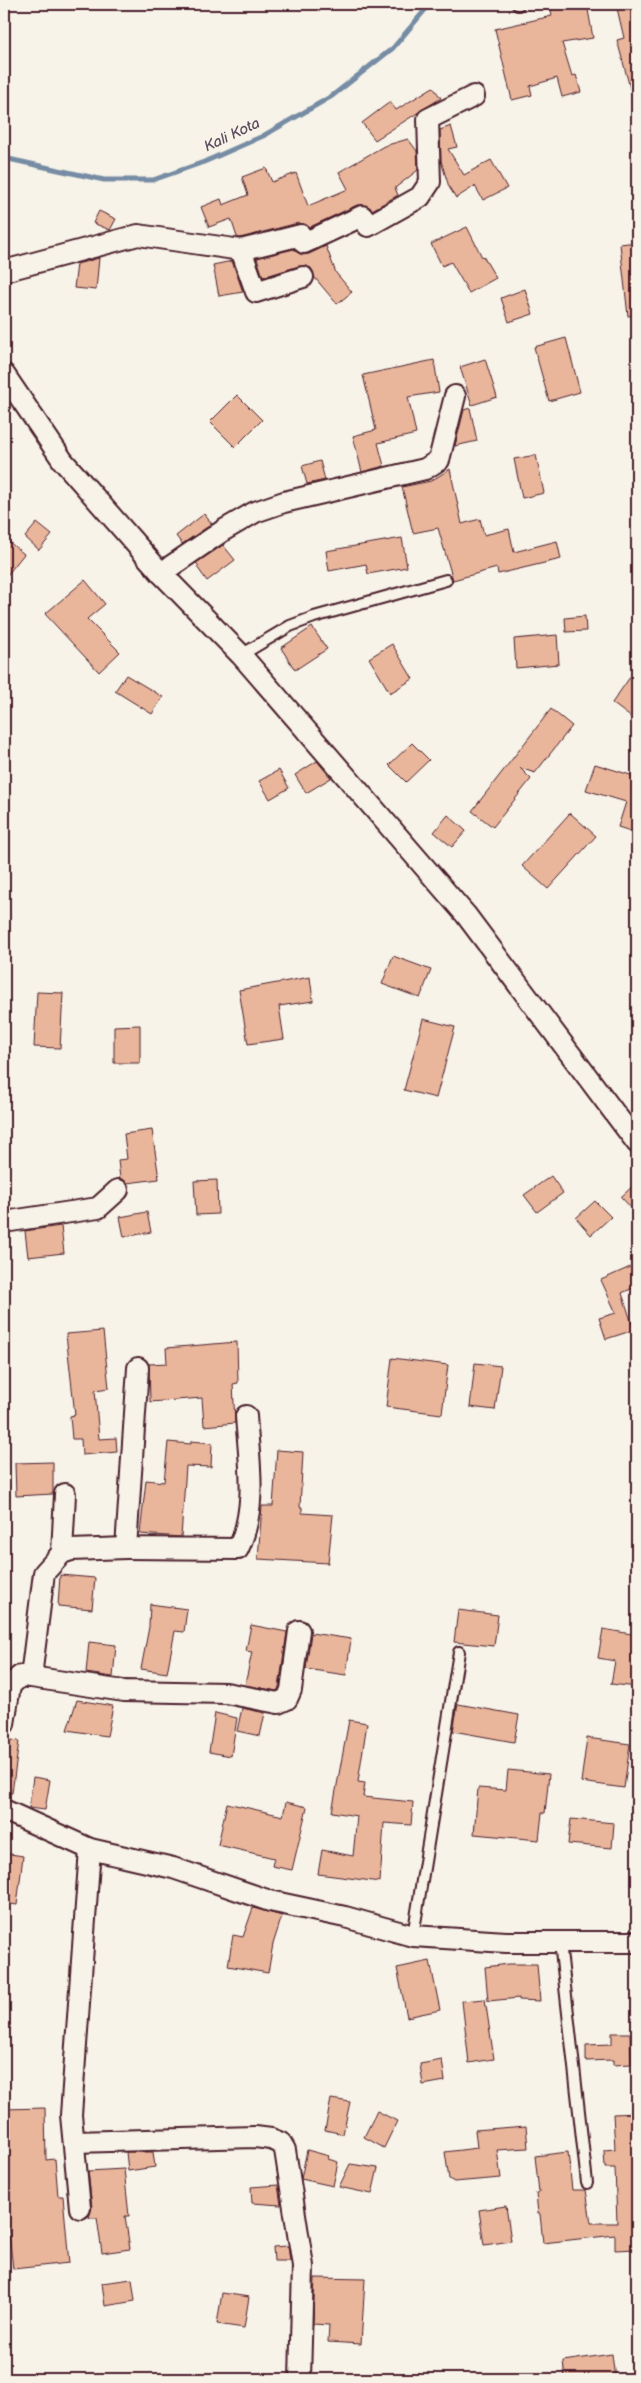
<svg xmlns="http://www.w3.org/2000/svg" width="641" height="2383" viewBox="0 0 641 2383" font-family="'Balsamiq Sans',sans-serif">
<rect width="100%" height="100%" fill="#f7f3e8"/>
<filter id="ink" filterUnits="userSpaceOnUse"><feTurbulence type="fractalNoise" baseFrequency=".02" numOctaves="2"/><feDisplacementMap in="SourceGraphic" scale="10" xChannelSelector="R" yChannelSelector="G"/><feConvolveMatrix kernelMatrix="1 2 1 2 8 2 1 2 1" color-interpolation-filters="sRGB"/></filter>
<g filter="url(#ink)">
<g fill="none" stroke-linecap="round" stroke-linejoin="round">
<polyline stroke="#768ca4" stroke-width="5" points="4,158 104,180 153,180 204,162 263,136 332,96 393,48 430,4"/>
</g>
<g fill="#e9b69c" stroke="#4a1f2b">
<polygon points="550,4 587,4 593,38 562,43 572,76 576,75 581,92 562,97 557,78 530,86 532,95 512,100 495,29 552,16"/>
<polygon points="616,4 637,4 637,99 633,99 617,40 624,38"/>
<polygon points="433,87 441,98 375,140 362,123 390,102 396,110"/>
<polygon points="451,126 457,147 448,149 464,175 491,160 507,188 483,200 475,186 456,198 449,187 441,161 440,130"/>
<polygon points="408,139 417,151 418,170 395,188 398,195 372,210 368,206 357,205 310,227 298,223 240,238 237,237 231,219 209,227 201,207 221,199 223,205 248,195 242,177 266,168 272,182 296,173 308,206 348,189 339,172 384,146"/>
<polygon points="99,211 116,219 110,230 93,223"/>
<polygon points="467,227 482,257 483,256 496,278 469,293 451,262 442,266 431,244"/>
<polygon points="637,242 637,315 628,316 620,244"/>
<polygon points="326,246 336,273 352,292 337,304 315,278 311,268 299,266 263,277 257,258 294,249 302,255 309,254"/>
<polygon points="99,258 96,290 74,288 77,264"/>
<polygon points="232,261 243,292 219,296 213,265"/>
<polygon points="525,289 533,314 509,322 501,298"/>
<polygon points="566,338 580,392 549,401 534,347"/>
<polygon points="485,359 497,397 472,405 460,367"/>
<polygon points="434,360 439,392 408,397 416,434 378,443 384,466 362,472 353,436 376,430 363,375"/>
<polygon points="237,395 262,420 235,447 210,422"/>
<polygon points="470,408 477,441 455,446 464,410"/>
<polygon points="536,455 544,493 522,498 514,459"/>
<polygon points="320,461 325,480 307,484 302,466"/>
<polygon points="450,469 462,524 480,519 484,535 509,529 514,552 557,541 561,559 498,574 497,568 453,580 438,528 413,533 402,487 431,481"/>
<polygon points="204,514 212,524 182,544 176,536"/>
<polygon points="37,523 52,535 39,550 25,537"/>
<polygon points="4,538 24,554 4,579"/>
<polygon points="402,538 407,567 368,574 366,564 329,571 326,551"/>
<polygon points="223,545 235,560 207,581 197,567 199,566 196,563"/>
<polygon points="85,580 105,604 87,619 120,652 99,672 45,614"/>
<polygon points="585,616 586,631 566,632 565,618"/>
<polygon points="312,627 327,649 295,670 281,648"/>
<polygon points="557,635 559,664 516,668 514,639"/>
<polygon points="392,644 413,679 390,693 369,658"/>
<polygon points="637,667 637,711 632,718 612,703"/>
<polygon points="126,675 163,697 152,714 115,691"/>
<polygon points="551,709 572,726 535,773 520,768 531,779 493,827 472,811"/>
<polygon points="412,743 429,760 406,782 389,765"/>
<polygon points="317,761 331,778 306,793 295,775"/>
<polygon points="595,764 637,777 637,833 618,827 626,802 586,790"/>
<polygon points="279,770 289,788 270,799 259,781"/>
<polygon points="570,813 596,836 548,889 522,866"/>
<polygon points="448,815 466,831 452,847 434,832"/>
<polygon points="393,956 431,970 420,998 382,984"/>
<polygon points="310,977 313,1001 279,1006 284,1039 248,1044 239,990"/>
<polygon points="37,992 63,993 60,1048 34,1047"/>
<polygon points="423,1019 455,1027 436,1098 404,1090"/>
<polygon points="140,1025 140,1063 114,1063 114,1026"/>
<polygon points="152,1130 159,1179 127,1183 120,1179 118,1160 127,1159 124,1134"/>
<polygon points="551,1176 563,1193 537,1212 524,1195"/>
<polygon points="217,1180 218,1214 196,1215 194,1181"/>
<polygon points="637,1182 637,1214 621,1197"/>
<polygon points="595,1201 611,1217 591,1235 576,1218"/>
<polygon points="147,1212 151,1232 124,1237 120,1217"/>
<polygon points="61,1226 64,1253 28,1257 25,1231"/>
<polygon points="637,1264 637,1286 622,1293 634,1330 606,1339 599,1318 616,1313 601,1280"/>
<polygon points="103,1331 109,1388 95,1390 99,1439 116,1438 117,1452 82,1455 81,1439 72,1439 70,1416 75,1415 66,1334"/>
<polygon points="237,1342 238,1383 233,1384 235,1423 204,1426 202,1398 150,1402 149,1364 167,1363 166,1348"/>
<polygon points="392,1358 448,1365 442,1414 386,1407"/>
<polygon points="475,1363 501,1366 495,1410 470,1407"/>
<polygon points="191,1441 212,1443 211,1467 186,1466 181,1537 140,1534 146,1480 164,1482 168,1442 191,1444"/>
<polygon points="277,1450 303,1452 300,1507 302,1507 302,1513 333,1515 328,1563 258,1559 262,1506 273,1506"/>
<polygon points="53,1462 53,1494 16,1496 15,1463"/>
<polygon points="60,1575 95,1578 92,1609 58,1606"/>
<polygon points="150,1604 187,1609 184,1632 175,1631 167,1673 141,1669 149,1627"/>
<polygon points="458,1610 498,1615 494,1646 454,1642"/>
<polygon points="251,1625 287,1632 279,1687 277,1691 245,1685 252,1652 246,1651"/>
<polygon points="603,1629 637,1635 637,1687 611,1684 615,1661 598,1658"/>
<polygon points="311,1633 351,1639 346,1675 306,1669"/>
<polygon points="89,1642 116,1645 113,1677 86,1673"/>
<polygon points="77,1700 113,1706 107,1736 67,1730"/>
<polygon points="458,1704 519,1715 514,1742 453,1731"/>
<polygon points="242,1708 265,1713 260,1736 237,1731"/>
<polygon points="215,1713 237,1718 231,1756 209,1752"/>
<polygon points="349,1720 367,1723 358,1782 365,1783 363,1797 413,1802 411,1825 384,1823 380,1882 318,1874 322,1850 353,1856 357,1816 332,1812"/>
<polygon points="587,1738 630,1744 624,1788 581,1782"/>
<polygon points="4,1739 19,1741 12,1793 4,1792"/>
<polygon points="508,1770 549,1774 545,1813 542,1813 539,1840 474,1834 478,1788 506,1790"/>
<polygon points="33,1777 50,1780 45,1810 29,1808"/>
<polygon points="286,1802 307,1807 292,1870 272,1866 274,1858 218,1845 227,1803 283,1816"/>
<polygon points="571,1819 614,1823 612,1848 568,1844"/>
<polygon points="4,1853 23,1856 17,1905 4,1903"/>
<polygon points="253,1908 282,1916 273,1944 268,1973 228,1966 233,1935 243,1937"/>
<polygon points="430,1961 440,2010 407,2017 397,1968"/>
<polygon points="509,1964 537,1964 540,2001 519,2000 519,1998 488,2001 485,1967"/>
<polygon points="485,1999 494,2059 469,2063 462,2001"/>
<polygon points="612,2033 630,2033 631,2064 613,2065 613,2060 586,2061 586,2045 612,2044"/>
<polygon points="442,2060 445,2081 423,2085 420,2064"/>
<polygon points="331,2099 350,2102 343,2134 325,2130"/>
<polygon points="45,2108 46,2160 55,2159 58,2196 63,2196 69,2263 13,2269 8,2225 4,2225 4,2164 6,2164 4,2109"/>
<polygon points="377,2111 397,2121 384,2148 364,2137"/>
<polygon points="637,2113 637,2249 615,2250 615,2235 543,2243 540,2214 538,2214 536,2193 539,2192 535,2156 568,2152 572,2190 586,2190 591,2223 617,2223 615,2168 605,2168 604,2150 615,2149 613,2114"/>
<polygon points="526,2126 528,2148 497,2150 501,2178 454,2182 449,2179 445,2152 477,2148 475,2130"/>
<polygon points="307,2150 329,2156 328,2159 338,2162 333,2186 301,2179"/>
<polygon points="126,2152 153,2152 155,2167 128,2171"/>
<polygon points="350,2164 378,2168 372,2194 339,2187"/>
<polygon points="124,2169 129,2216 125,2216 130,2249 102,2253 97,2218 89,2218 92,2207 88,2171"/>
<polygon points="278,2185 281,2205 252,2203 251,2187"/>
<polygon points="506,2206 511,2241 484,2245 479,2210"/>
<polygon points="288,2246 290,2261 274,2261 273,2247"/>
<polygon points="315,2278 365,2279 361,2344 328,2342 329,2325 313,2324"/>
<polygon points="132,2279 135,2301 105,2306 102,2283"/>
<polygon points="222,2293 249,2297 244,2328 217,2324"/>
<polygon points="612,2354 615,2379 565,2379 563,2361"/>
</g>
<g fill="none" stroke-linecap="round" stroke-linejoin="round">
<g stroke="#4a1f2b" stroke-width="14">
<g id="lane">
<polyline points="518,5 518,4"/>
<polyline points="241,655 290,626 314,617 446,580"/>
<polyline points="413,1936 459,1652"/>
<polyline points="560,1942 587,2183"/>
</g>
</g>
<g stroke="#4a1f2b" stroke-width="24">
<g id="street">
<polyline points="241,250 301,235 304,243 362,216 368,226 420,197 430,182 428,119 474,96"/>
<polyline points="4,271 138,235 241,250 256,292 303,277"/>
<polyline points="4,374 63,461 161,573 241,655 466,915 637,1143"/>
<polyline points="161,573 224,530 255,512 284,502 425,469 439,460 455,396"/>
<polyline points="4,1222 98,1208 118,1190"/>
<path d="M138,1368L126,1548L238,1549C258,1507 249,1460 246,1416"/>
<polyline points="62,1553 65,1494"/>
<polyline points="31,1677 124,1691 226,1693 278,1703 287,1699 291,1690 299,1631"/>
<polyline points="4,1724 10,1686 20,1676 31,1677 44,1573 62,1553 71,1550 126,1548"/>
<polyline points="4,1810 90,1849 173,1868 270,1901 345,1917 413,1936 506,1942 637,1942"/>
<polyline points="74,2142 255,2137 271,2139 281,2143 285,2150 303,2266 300,2379"/>
<polyline points="80,2208 71,2115 90,1849"/>
</g>
</g>
<use href="#lane" stroke="#f7f3e8" stroke-width="10"/>
<use href="#street" stroke="#f7f3e8" stroke-width="20"/>
</g>
</g>
<g text-anchor="middle" dominant-baseline="central" stroke-width="4.5" stroke-linejoin="round" paint-order="stroke">
<g font-size="15" font-style="italic" fill="#5c4c5e" stroke="#f7f3e8">
<text transform="translate(232 135) rotate(-25)">Kali Kota</text>
</g>
</g>
<rect width="641" height="2383" fill="none" stroke="#f7f3e8" stroke-width="20"/>
<rect x="10" y="10" width="621" height="2363" fill="none" stroke="#4a1f2b" stroke-width="2" filter="url(#ink)"/>
</svg>
